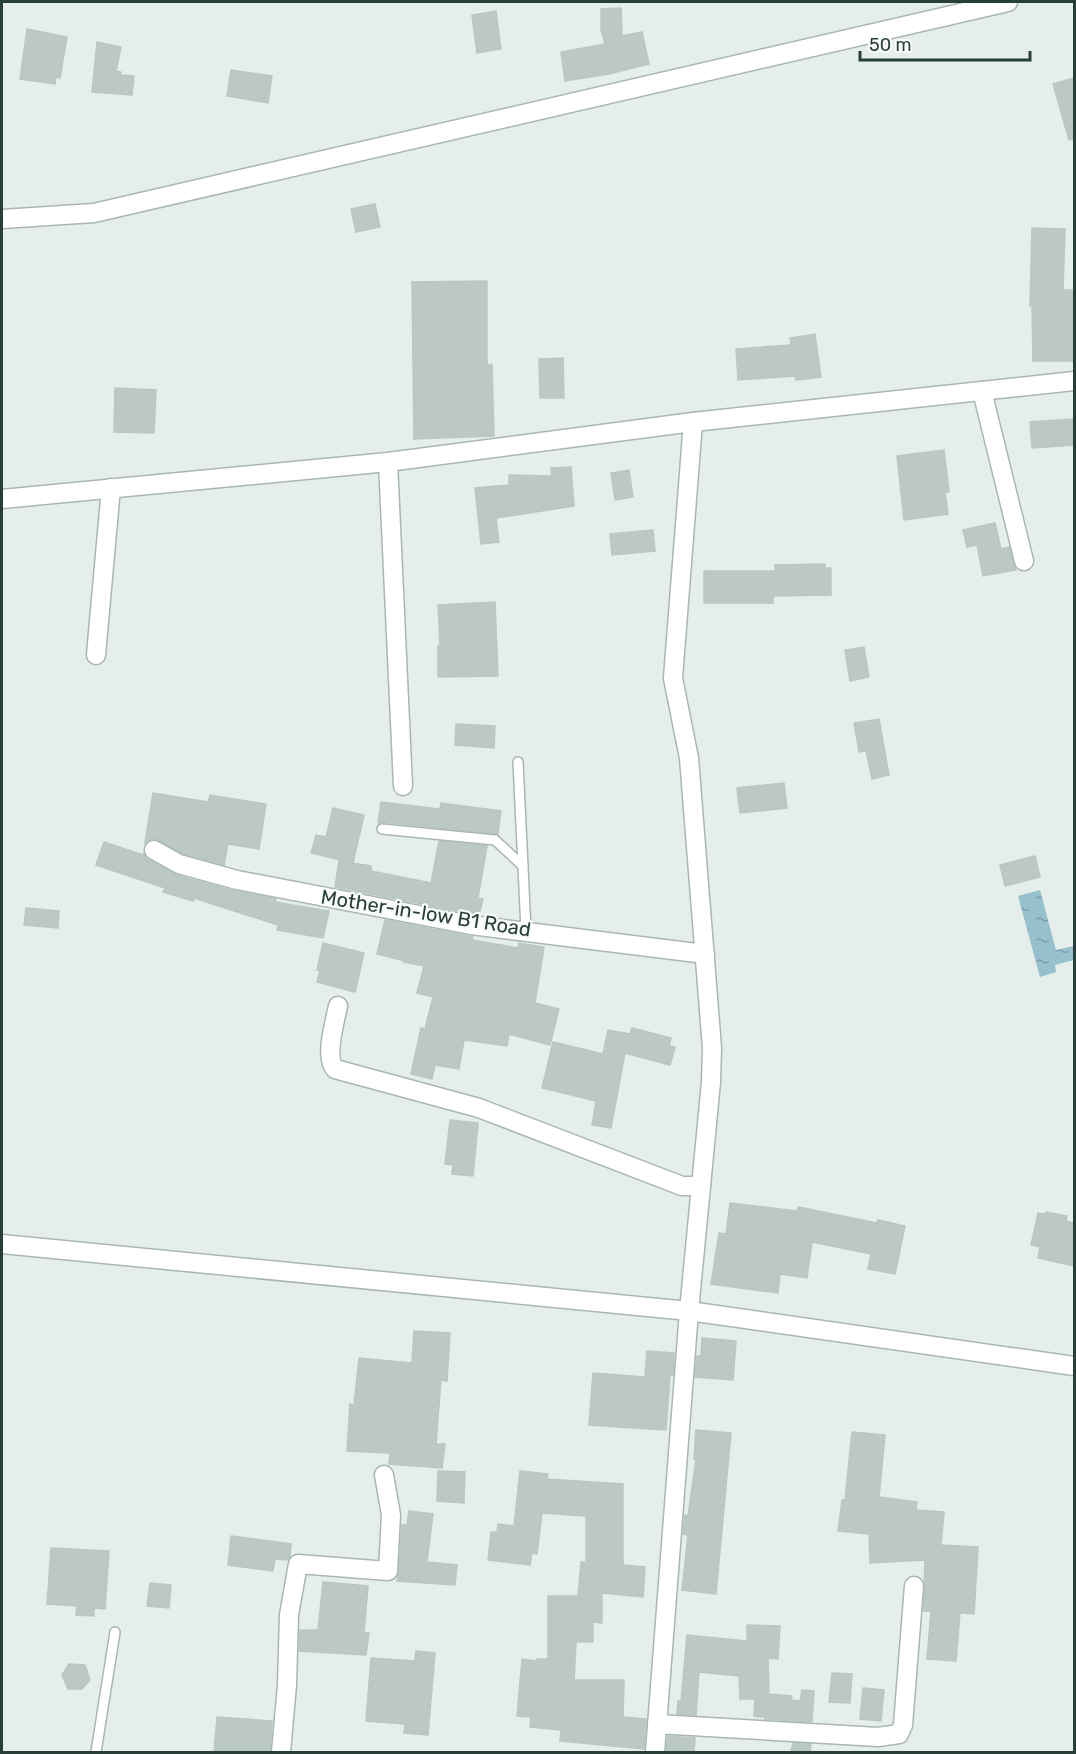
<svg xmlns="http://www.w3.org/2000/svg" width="1076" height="1754" viewBox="0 0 1076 1754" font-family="Rubik,sans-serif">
<defs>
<pattern id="water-ripples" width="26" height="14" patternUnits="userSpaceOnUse" patternTransform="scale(1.5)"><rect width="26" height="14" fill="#95c0cc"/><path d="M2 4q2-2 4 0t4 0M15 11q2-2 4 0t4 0" fill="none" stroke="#7a9da7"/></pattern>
</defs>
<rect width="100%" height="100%" fill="#e6eeeb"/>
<polygon fill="url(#water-ripples)" points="1040,890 1056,950 1074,946 1074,960 1055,965 1056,972 1040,977 1018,896"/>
<g fill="#bcc8c4" stroke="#b9c7c2" stroke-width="1.5">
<polygon points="621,8 622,36 642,32 649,64 609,74 565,81 561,52 605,44 601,30 601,9"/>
<polygon points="496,11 501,49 477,53 472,15"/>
<polygon points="27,29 67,37 60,78 56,77 55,84 20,79"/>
<polygon points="97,42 121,47 116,71 121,72 121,75 134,76 132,95 92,92"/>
<polygon points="231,70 272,76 268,103 227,96"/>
<polygon points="1074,78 1074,139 1069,140 1053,84"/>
<polygon points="375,204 380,227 356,232 351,209"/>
<polygon points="1032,228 1065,229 1063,290 1074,290 1074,361 1033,361 1032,306 1030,306"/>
<polygon points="487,281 487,365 492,365 494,436 414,439 412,282"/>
<polygon points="815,334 821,377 796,380 795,376 738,380 736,349 791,345 790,338"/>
<polygon points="563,358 564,398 540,398 539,359"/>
<polygon points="115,388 156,390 154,433 114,432"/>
<polygon points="1074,419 1074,445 1032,448 1030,422"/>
<polygon points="944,450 949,492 945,492 948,514 904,520 897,456"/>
<polygon points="571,467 574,506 496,518 499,542 481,544 475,488 509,485 509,475 552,476 551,468"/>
<polygon points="629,470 633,497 615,500 611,473"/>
<polygon points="995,523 1001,549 1009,547 1016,570 983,576 977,545 967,547 963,530"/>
<polygon points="653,530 655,551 612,555 610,534"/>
<polygon points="825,564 825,568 831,568 831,595 773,596 773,603 704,603 704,571 775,571 775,565"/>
<polygon points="495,602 498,676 438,677 438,646 440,645 438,605"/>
<polygon points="864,647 869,677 850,681 845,650"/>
<polygon points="879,719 889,775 872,779 866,751 859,752 854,723"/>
<polygon points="456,724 495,726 494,748 455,745"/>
<polygon points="784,783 787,808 740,813 737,788"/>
<polygon points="153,793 208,802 210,795 266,804 259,849 228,844 224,865 183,854 159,840 153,839 145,843"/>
<polygon points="381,802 440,809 441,803 501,811 498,834 383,822 378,823"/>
<polygon points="333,808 364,815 353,863 311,853 316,835 326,837"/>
<polygon points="439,841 487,846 478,898 483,899 479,915 335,887 339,861 371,866 371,871 431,883"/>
<polygon points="104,842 143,855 144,853 148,860 176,875 234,891 276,899 275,902 329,911 323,938 277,930 278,925 194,898 193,901 163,892 165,888 96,865"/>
<polygon points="1035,856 1040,877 1005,886 1000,865"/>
<polygon points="26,908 59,911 58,928 24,925"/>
<polygon points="385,920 473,937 472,940 518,948 519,943 544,947 535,1003 559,1009 550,1045 509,1034 507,1046 464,1040 459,1069 435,1065 432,1079 411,1074 421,1028 425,1029 433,997 417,993 424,966 404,962 405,961 377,954"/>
<polygon points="323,943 364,953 355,992 317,982 320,971 317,970"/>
<polygon points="632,1028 671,1038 669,1046 675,1047 670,1065 625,1053 611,1128 592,1125 596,1101 542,1088 553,1042 603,1054 608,1030 630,1034"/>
<polygon points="450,1120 478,1123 473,1176 452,1174 453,1165 445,1164"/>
<polygon points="730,1203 797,1211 798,1207 877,1223 878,1220 905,1226 895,1274 868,1269 871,1254 812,1242 807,1278 780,1274 778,1293 711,1284 719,1233 726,1234"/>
<polygon points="1046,1212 1067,1216 1066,1221 1074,1223 1074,1266 1038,1258 1040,1247 1031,1245 1038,1213 1045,1214"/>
<polygon points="414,1331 450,1333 447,1381 441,1380 436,1444 445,1444 442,1468 389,1464 390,1453 347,1451 350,1404 354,1405 359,1358 412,1363"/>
<polygon points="702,1338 736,1341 733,1380 695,1377 697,1356 701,1356"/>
<polygon points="647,1351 674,1353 673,1375 670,1375 666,1430 589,1425 593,1373 645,1377"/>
<polygon points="696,1430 731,1433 716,1594 682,1590 688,1535 683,1534 685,1515 688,1516 696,1459 694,1459"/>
<polygon points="852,1432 885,1435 879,1497 917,1502 916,1510 944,1512 941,1545 978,1547 974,1614 960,1613 956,1661 927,1659 931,1611 923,1611 925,1560 870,1563 869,1534 838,1531 842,1500 845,1500"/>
<polygon points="438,1471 465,1472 464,1503 437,1501"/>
<polygon points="520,1471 548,1474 547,1479 623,1484 623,1565 645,1567 643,1597 602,1593 602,1623 593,1622 593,1642 576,1642 574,1680 624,1680 623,1717 646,1719 644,1749 560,1741 561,1730 530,1727 531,1717 517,1716 522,1659 537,1661 537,1659 548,1659 548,1596 578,1596 581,1562 586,1562 586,1516 542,1513 537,1554 532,1553 530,1565 488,1560 491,1532 497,1532 498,1524 514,1526"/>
<polygon points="409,1511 433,1514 427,1562 457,1565 455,1585 397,1581 399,1572 402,1525 407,1525"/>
<polygon points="231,1536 291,1544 290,1556 288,1560 275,1559 273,1571 228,1565"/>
<polygon points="51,1548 109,1551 105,1609 94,1608 94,1616 76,1615 77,1606 47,1604"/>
<polygon points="323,1582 368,1586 364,1633 369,1633 366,1655 299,1651 300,1630 318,1630"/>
<polygon points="150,1583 171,1585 169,1608 147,1606"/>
<polygon points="747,1625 780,1626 778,1659 768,1658 769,1694 792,1696 791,1700 800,1701 802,1690 814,1691 812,1722 765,1719 765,1717 754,1716 755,1699 740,1699 739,1676 699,1672 696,1715 677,1714 678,1701 681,1701 687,1635 747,1641"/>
<polygon points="416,1651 435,1653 428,1735 404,1733 405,1724 366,1721 371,1658 415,1661"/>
<polygon points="69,1664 85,1665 90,1680 82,1689 68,1689 62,1675"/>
<polygon points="832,1673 852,1674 850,1703 829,1702"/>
<polygon points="863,1688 884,1690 881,1721 860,1719"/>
<polygon points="217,1717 272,1721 270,1752 214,1752"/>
<polygon points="668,1736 695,1738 694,1752 666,1752"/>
<polygon points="793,1743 811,1744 810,1752 791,1752"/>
</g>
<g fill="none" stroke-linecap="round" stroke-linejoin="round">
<g stroke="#a9b6b2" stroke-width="12">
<g id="service">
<polyline points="518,762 526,930"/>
<polyline points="382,829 495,840 523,866"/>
<polyline points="96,1752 115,1632"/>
</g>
</g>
<g stroke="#a9b6b2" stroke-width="21">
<g id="minor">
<polyline points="2,219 94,213 1008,2"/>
<polyline points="982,391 1024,561"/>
<polyline points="388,462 403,786"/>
<polyline points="2,499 388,462 693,422 1074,381"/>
<polyline points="96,655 111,488"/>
<polyline points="154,850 179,864 237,880 471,925 705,954"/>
<path d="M338,1006C335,1022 324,1057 335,1069L479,1108L682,1186H701"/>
<polyline points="657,1724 878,1737 899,1734 903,1725 914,1586"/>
<polyline points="281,1752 287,1685 289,1615 298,1564 388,1571 391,1515 384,1475"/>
<polyline points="655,1752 689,1311 711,1082 712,1048 689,758 673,678 693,422"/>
</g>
</g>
<g stroke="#a9b6b2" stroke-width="21">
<polyline id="tertiary" points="2,1244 689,1311 1074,1366"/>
</g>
<use href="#service" stroke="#fff" stroke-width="9"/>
<use href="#minor" stroke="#fff" stroke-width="18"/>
<use href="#tertiary" stroke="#fff" stroke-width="18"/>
</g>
<g text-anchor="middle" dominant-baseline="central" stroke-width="4.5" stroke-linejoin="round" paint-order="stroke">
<g font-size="20" fill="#273e39" stroke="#f7faf9">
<text transform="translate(426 913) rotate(9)">Mother-in-low B1 Road</text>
</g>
</g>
<rect width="1076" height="1754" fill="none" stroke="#273e39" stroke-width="6"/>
<path d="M860 51v9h170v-9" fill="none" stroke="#273e39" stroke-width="3"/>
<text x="869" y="51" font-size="18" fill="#273e39" stroke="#f7faf9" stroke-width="4.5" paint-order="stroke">50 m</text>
</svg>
